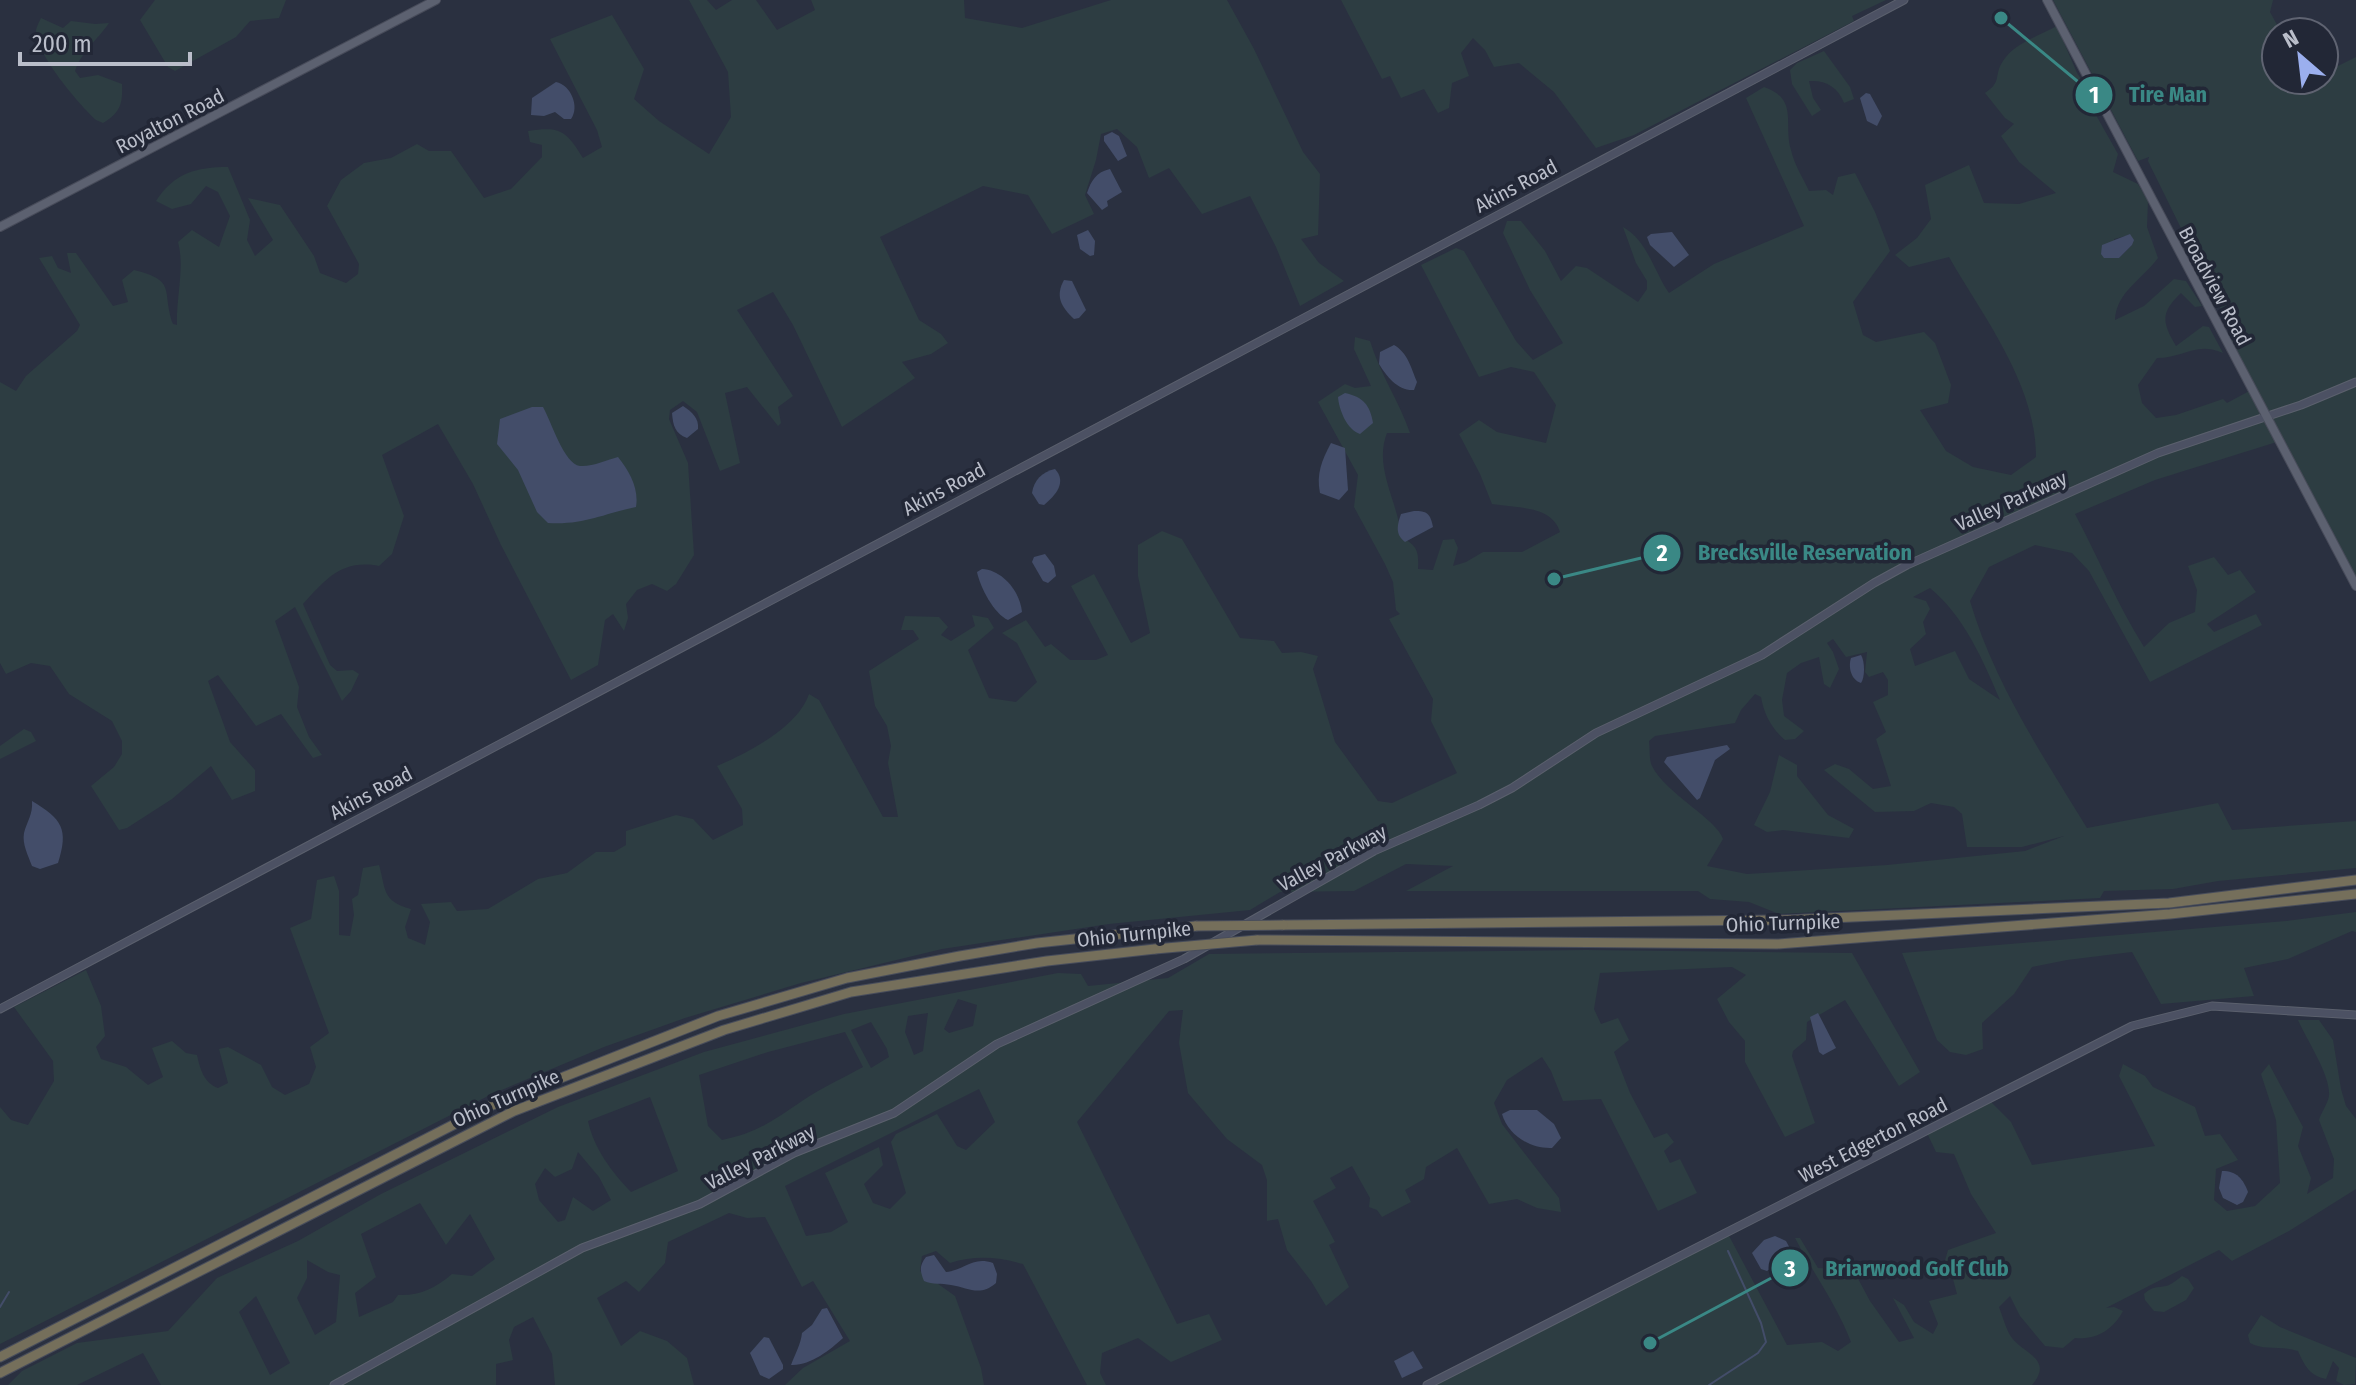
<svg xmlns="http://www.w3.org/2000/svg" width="2356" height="1385" viewBox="0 0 2356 1385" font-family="'Fira Sans Condensed',sans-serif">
<rect width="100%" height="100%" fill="#2a3040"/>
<g fill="#2d3d42" fill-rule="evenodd">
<polygon points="155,0 286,0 279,18 250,21 236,37 175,71 168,67 140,20"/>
<path d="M689,0H707L716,10L732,0H756L777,30L815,10L811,0H964L965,18L1022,28L1111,0H1227L1254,49L1303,152L1320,174L1318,235L1301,239L1319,263L1344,281L1300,306L1276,247L1250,196L1202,214L1169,168L1149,178L1137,147L1117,129L1101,134L1096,160L1085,195L1094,214L1052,234L1028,195L983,186L880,237L919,320L941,334L948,343L931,354L902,362L915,378L842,427L793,325L773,292L737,310L793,396L778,407L781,423L778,426L747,387L725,393L740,463L720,471L697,412L683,401L670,410L669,419L688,463L694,555L676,584L667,591L652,584L637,590L626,604L628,618L624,631L613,614L605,620L598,665L571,680L501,545L473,484L438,424L382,455L404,516L392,554L379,566C342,559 326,579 303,604L330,665L337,671L353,670L359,674L351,691L342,701L295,607L275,621L299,687L297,707L309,737L322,755L313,758L281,714L256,726L218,675L208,681L230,742L255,770V791L232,800L211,766L172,799L127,828L119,830L91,786L114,767L122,754V741L112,721L69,694L50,666L31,663L6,674L0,663V382L16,391L26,376L77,331L80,325L39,258L52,256L58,268L71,273L67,253H76L113,306L128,302L122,280L134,270C178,281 161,290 173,324L177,325C176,297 185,267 178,242L192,230L219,247L230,216L218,192L206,186L191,204L172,209L156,201C174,173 196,167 228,167L250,220L247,240L255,256L273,240L248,198L280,205L314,256L320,273L346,283L358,274L359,264L327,206L341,180L364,163L391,158L417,144L429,151H451L484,198L511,189L542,157V145L530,142L528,131C561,126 566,131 583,158L602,147L597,130L550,39L612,15L644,69L634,99L659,121L709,154L731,117L728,72Z"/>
<polygon points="1341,0 1886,0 1852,16 1854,21 1634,135 1596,148 1554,92 1519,63 1494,67 1485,50 1473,38 1461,53 1469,76 1452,83 1449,108 1438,113 1424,89 1401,98 1390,76 1382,79"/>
<path d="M2053,0H2273L2270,12L2281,32H2276V80H2324V73L2356,57V584L2280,441L2155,480L2075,514C2099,559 2117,604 2144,647L2169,623L2195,612L2197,590L2188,566L2214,557L2228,575L2240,570L2256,592L2207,624L2214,632L2256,614L2262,625L2150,682L2089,571L2072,553L2035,545L1989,567L1970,601C1994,683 2043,756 2087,828L2218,803L2232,830L2356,821V868L2218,881L2173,889L2104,891L2100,898L1779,914L1749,902L1710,899L1698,891H1406L1453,866L1406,864L1354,891L1280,892L1250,910L1109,924L942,949L801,983L685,1018L604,1047L492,1094L0,1344V1107L11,1120L28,1125L54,1081L53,1061L14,1007L86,970L101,1006L105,1036L96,1047L101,1059L126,1067L148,1085L163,1077L152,1048L172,1041L186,1053L197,1055C200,1069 204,1083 218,1088L228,1083L219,1049L228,1047L261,1065L272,1087L285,1095L309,1084L316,1067L310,1047L329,1033L290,928L311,919L317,880L334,876L339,891V935L350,936L354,915L352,899L358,895L363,868L379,865C386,888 381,901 411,909L405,927L408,938L425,945L430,922L421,904L451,902L457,911L488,909L538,879L567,873L596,852H614L626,845V831L676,815L693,819L713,840L743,825L742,809L717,766C748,753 798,727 809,694L819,700L883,817H898L888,763L891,746L887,726L875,706L869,671L919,639L913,630H901L905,616L939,617L948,627L941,635L951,641L975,626L972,615L988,618L994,628L968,650L989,698L1016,702L1037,682L1017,643L1002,633L1026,620L1045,647L1051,644L1070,660H1096L1108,655L1071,586L1094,574L1131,643L1150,633L1138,576V545L1162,531L1182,539L1240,638L1274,641L1282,653L1301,652L1318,656L1313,669L1335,742L1378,801L1392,803L1457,773L1431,721L1433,699L1389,619L1400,614L1396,610L1393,582L1385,564L1354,507L1358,475L1318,402L1345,384L1355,388L1371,386L1354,349L1355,337L1370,341C1380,374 1399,401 1410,433H1387C1373,468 1399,503 1401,537C1417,546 1419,550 1418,569L1433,570L1443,540L1454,539L1458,548L1453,566L1466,562L1483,552H1522L1560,532C1552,505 1515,508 1492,504L1480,474L1459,434L1479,420L1497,432L1546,443L1556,405L1534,372L1511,367L1479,377L1421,265L1456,248L1464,251L1516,341L1533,360L1563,343L1530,290L1503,233L1507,221H1521L1545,251L1561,281L1576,266L1587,268L1638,302L1647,289V281L1636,263L1623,227C1648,241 1654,272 1669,293L1714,264L1804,226L1746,98L1764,87C1799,99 1783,124 1791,150C1794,164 1803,178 1809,191L1826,190L1833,195L1838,177L1855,173L1875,212L1890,251L1853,302L1863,335L1876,342L1924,332L1935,343L1951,385L1948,403L1920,410L1946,451L1973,467L2011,475L2036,457C2036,384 1984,318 1949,257L1909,267L1895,255L1917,238L1931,219L1925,185L1969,165L1984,203L2019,204L2056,193L2019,162L2001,136L2014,124L2005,118L1985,93C2003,81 1993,76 2003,61C2014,43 2039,36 2057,26L2077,73L2095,100L2092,108L2118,154L2113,172L2138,184L2148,201L2147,227L2158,258C2143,279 2116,292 2115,320L2144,306L2174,279L2186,281L2202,306L2195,307L2181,293C2160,313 2162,322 2176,346L2203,326L2209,327L2223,353C2196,341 2184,358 2157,358L2138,385L2142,403L2156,418L2176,415L2223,399L2227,403L2253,389L2229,342L2235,338L2148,161L2149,157L2138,161ZM2130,235L2132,245L2119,258L2114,239ZM1930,588C1964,616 1983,660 2000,700L1969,679L1955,651L1915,666L1910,649L1926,634L1923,622L1930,609L1926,601L1913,597ZM1833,639L1846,657L1867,652L1865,672L1869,677L1883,672L1888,680V695L1873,702L1886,732L1876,739L1891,786L1873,789L1849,769L1835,764L1824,770L1875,812L1914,811L1931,803L1954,807L1962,814L1967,847H2022L2064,836L2025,851L1887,865L1747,874L1707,866L1723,839C1717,819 1665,793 1652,766C1649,760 1650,748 1649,741L1655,736L1735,723L1741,710L1755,694L1761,697C1764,714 1771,728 1785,740L1795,739L1804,731L1784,716L1782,700L1787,673L1801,663L1819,657L1824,684L1830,688L1839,669L1833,652L1827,643Z"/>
<path d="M41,18L63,28L71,21L95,24L109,23C96,42 83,49 75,71L80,78L98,75L122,84C123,104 120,113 103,123L96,120C79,104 36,55 36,30C37,26 39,22 41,18Z"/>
<path d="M1824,51L1850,87L1854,99L1844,103C1838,87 1826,80 1809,81L1813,98L1821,110L1812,116L1792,84L1790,70L1797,63Z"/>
<polygon points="24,729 31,732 36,741 0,759 0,746"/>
<polygon points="1779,755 1797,765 1797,776 1828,815 1854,829 1849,838 1783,830 1767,832 1754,825 1770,792"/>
<polygon points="2356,912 2356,932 2352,931 2288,959 2244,968 2254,996 2161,1004 2132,952 2067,960 2032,967 2014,994 1982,1023 1983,1049 1966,1055 1950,1052 1937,1040 1902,953 2286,921"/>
<path d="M1586,950L1852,953L1920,1072L1899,1086L1845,1000L1807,1022L1806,1040L1793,1051L1792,1056L1815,1123L1785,1137L1745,1062V1041L1729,1022L1717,999L1746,975L1732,967L1600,973L1594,1009L1601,1024L1618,1018L1629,1040L1614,1052L1630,1093L1654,1138L1667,1133L1674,1142L1664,1151L1670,1163L1680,1159L1697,1193L1658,1211L1601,1099L1563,1101L1551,1071L1542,1057L1507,1080L1494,1103L1502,1124L1559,1198L1561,1212L1537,1208L1517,1199L1489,1204L1457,1148L1426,1167L1424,1179L1405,1190L1411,1202L1382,1217L1377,1210L1369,1207L1370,1198L1352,1166L1330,1178L1336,1188L1313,1201L1335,1242L1329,1245L1349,1287L1326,1306L1311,1281L1287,1250L1278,1219L1267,1221V1180L1262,1165L1227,1139L1188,1093L1179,1043L1183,1010L1169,1011L1077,1122L1177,1324L1209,1314L1222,1340L1171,1362L1138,1338L1102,1353L1100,1373L1106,1385H1087L1023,1264C998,1257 976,1255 950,1263L936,1251L922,1256L920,1271L955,1296L981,1368L984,1385H785L803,1368L850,1341L813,1281L802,1287L765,1217L747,1218L729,1213L668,1242L665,1263L639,1292L626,1281L597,1298L621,1346L640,1331L667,1341L687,1358L694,1385H555L552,1354L533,1317L514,1327L509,1340L513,1360L496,1364V1385H161L143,1353L77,1385H8L22,1371L77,1343L168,1331L217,1278L298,1241L381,1194L558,1107L704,1052L844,1014L1058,973L1081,974L1088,986L1168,978L1209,954ZM958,999L977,1005L973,1026L949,1033L944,1029ZM928,1013L923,1051L914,1055L905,1032L908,1016ZM871,1022L887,1049L889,1057L871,1068L851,1030ZM845,1032L863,1067C843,1078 821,1088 802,1101C774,1120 757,1133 722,1140L708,1126L699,1075L768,1052ZM979,1089L995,1122L966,1150L957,1146L937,1114L896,1134L891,1142L906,1193L890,1209L873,1203L864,1184L883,1165L879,1147L825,1173L848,1222L831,1232L806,1236L785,1186ZM650,1097L678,1171L631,1192C612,1172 594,1149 588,1121ZM578,1152L599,1177L611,1200L593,1211L573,1197L565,1220L558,1222L539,1200L535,1184L545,1168L555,1177L572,1169ZM420,1203L446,1245L470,1214L495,1259L472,1276L452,1274C436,1288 419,1296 398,1295L393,1302L359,1317L355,1293L376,1277L361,1234ZM307,1260L328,1272L340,1275L336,1322L315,1335L297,1298L307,1278ZM256,1296L290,1363L270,1375L239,1312Z"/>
<path d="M2298,1020H2319L2333,1040L2341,1089L2346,1106L2356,1119V1189L2289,1231L2232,1261L2219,1250L2106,1308L2114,1307L2123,1311C2113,1330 2096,1340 2075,1338L2063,1348L2045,1346L2020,1316L2010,1296L1999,1307C2003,1317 2006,1330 2012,1338C2024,1354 2054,1359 2032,1385H1433L1728,1234L1787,1345L1822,1342L1838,1351L1851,1342C1837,1305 1813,1273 1795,1238H1800L1818,1268L1844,1269L1856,1275L1870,1301L1899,1342L1914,1338L1893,1298L1904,1305L1914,1322L1933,1334L1938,1324L1929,1301L1957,1294L1953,1279L1944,1264L1948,1250L1996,1233L1971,1194L1954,1154L1936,1152L1927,1133L1991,1102L2011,1122L2032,1165L2155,1146L2119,1076L2123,1064L2145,1076L2153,1087L2195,1107L2205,1136L2220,1134L2238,1160L2216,1169L2214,1200L2227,1211L2255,1206L2280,1183L2276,1120L2261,1074L2269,1064L2303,1127L2298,1146L2311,1178L2307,1194L2333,1178L2334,1159L2319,1120C2321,1113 2328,1103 2329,1096C2331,1075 2306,1039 2298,1020Z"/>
<path d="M2182,1276L2188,1279L2194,1288L2186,1300L2164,1312L2154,1311L2145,1300L2144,1294C2152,1286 2157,1288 2166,1286C2171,1285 2178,1279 2182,1276Z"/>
<path d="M2261,1315L2280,1327L2356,1358L2355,1384L2344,1385L2336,1381L2339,1368L2333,1361L2326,1379C2310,1376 2304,1365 2298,1351C2280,1345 2264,1351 2250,1343L2248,1335Z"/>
</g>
<g fill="#434d69">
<path d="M556,82C571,85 580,107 571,119H564L555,112L544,116L531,115L532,98Z"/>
<polygon points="1866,93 1870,94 1882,116 1877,126 1867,121 1860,98"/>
<polygon points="1112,132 1119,136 1127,156 1118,161 1104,141 1104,136"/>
<path d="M1110,169L1122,192L1107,201L1108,206L1102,210L1087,193C1091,181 1096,172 1110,169Z"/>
<polygon points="1088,230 1095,241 1094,255 1090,256 1080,249 1077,235"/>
<polygon points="1672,232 1689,255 1674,267 1650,245 1647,237 1651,234"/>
<polygon points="2130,234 2134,240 2132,245 2119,258 2104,258 2101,254 2102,245"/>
<path d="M1064,280L1072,281L1086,310L1079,318L1074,319C1061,307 1055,296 1064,280Z"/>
<path d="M1394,345C1408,353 1411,368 1417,382L1414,390C1398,391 1387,377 1379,364L1380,352Z"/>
<path d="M1345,393C1363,397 1370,405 1373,423L1360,434C1347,430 1339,410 1338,397Z"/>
<path d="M683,406C692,412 699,418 698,429L687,438C675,434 673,425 672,413Z"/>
<path d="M532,407H543C551,421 564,464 580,466C592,467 607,460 618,457C630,472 639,489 636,507C602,514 585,525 548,523L537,512L518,470L497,444L500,419Z"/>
<path d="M1331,443L1345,448L1348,490L1339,500L1320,493C1316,474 1322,460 1331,443Z"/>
<path d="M1055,469C1067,482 1056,495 1044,505L1039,504L1032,493C1034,480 1042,472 1055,469Z"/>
<path d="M1414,511C1427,511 1430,513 1433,527L1405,542C1395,534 1397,526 1401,514Z"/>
<polygon points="1045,554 1054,566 1056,576 1048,583 1043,581 1032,562 1034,557"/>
<path d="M982,569C1003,570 1020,592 1022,612L1008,620C994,614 980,587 977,572Z"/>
<path d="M1861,655C1865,661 1865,678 1861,683C1851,680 1848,667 1851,658Z"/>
<polygon points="1727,745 1730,749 1715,760 1700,798 1697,800 1664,762 1667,757"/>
<path d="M32,801C62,819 69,829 58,863L40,869L32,866C28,855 22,844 24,833C27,821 33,815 32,801Z"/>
<polygon points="1818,1013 1836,1048 1823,1055 1819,1052 1810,1017"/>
<path d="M1510,1110H1537L1554,1124L1561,1138L1552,1148C1530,1149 1508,1135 1502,1114Z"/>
<path d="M2222,1171C2237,1171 2243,1179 2248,1192L2243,1202L2237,1205L2223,1198L2219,1188Z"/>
<polygon points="1775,1236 1786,1241 1793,1254 1791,1259 1787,1256 1767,1271 1761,1269 1752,1253 1764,1240"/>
<path d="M934,1255L946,1272C966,1270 972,1256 993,1263L997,1274L996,1283C980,1297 969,1288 951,1285C941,1283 933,1285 924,1281C920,1271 919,1266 926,1257Z"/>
<path d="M827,1308L843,1338C830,1350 810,1366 791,1365C795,1354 801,1344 802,1333L812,1325L822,1309Z"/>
<polygon points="764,1337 769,1338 783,1365 783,1369 769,1379 760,1375 750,1353"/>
<polygon points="1413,1351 1423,1368 1402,1378 1394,1361"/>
</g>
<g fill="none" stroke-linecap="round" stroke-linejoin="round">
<g stroke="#434d69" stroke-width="2">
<polyline points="0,1307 9,1292"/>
<polyline points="1709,1385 1758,1353 1766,1342 1761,1323 1728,1251"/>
</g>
<g stroke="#5b606d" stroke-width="9">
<g id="secondary">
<polyline points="0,1009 1904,0"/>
<polyline points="334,1385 582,1248 700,1204 794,1153 894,1113 997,1044 1184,959 1374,851 1479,805 1512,788 1596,733 1762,655 1874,583 1907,565 2158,453 2301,405 2356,382"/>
<polyline points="1427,1385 2132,1026 2212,1006 2356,1015"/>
</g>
</g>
<g stroke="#474b59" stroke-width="10">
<g id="primary">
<polyline points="2047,0 2356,586"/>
<polyline points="0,227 436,0"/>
</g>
</g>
<g stroke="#484d5b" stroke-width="11">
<g id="highway">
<polyline points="1283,925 1785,920 2169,903 2356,880"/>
<polyline points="1257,940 1777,944 2170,914 2356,894"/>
<polyline points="0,1357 490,1106 718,1016 847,978 960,956 1037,943 1196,926"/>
<polyline points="0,1373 514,1111 724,1030 851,992 1047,961 1155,949"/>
</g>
</g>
<use href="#secondary" stroke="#4c5163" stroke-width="7"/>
<use href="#primary" stroke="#5c6170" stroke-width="8"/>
<use href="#highway" stroke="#756f5b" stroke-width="9"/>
<g stroke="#484d5b" stroke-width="11" stroke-linecap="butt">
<g id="highway-bridge">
<polyline points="1196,926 1283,925"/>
<polyline points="1155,949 1257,940"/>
</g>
</g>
<use href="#highway-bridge" stroke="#756f5b" stroke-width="9"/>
</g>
<g text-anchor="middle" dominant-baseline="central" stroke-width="7" stroke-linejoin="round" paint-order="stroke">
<g font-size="20" fill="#babeca" stroke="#222736">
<text transform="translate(170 121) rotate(-27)">Royalton Road</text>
<text transform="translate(1516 186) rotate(-28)">Akins Road</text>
<text transform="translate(2215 286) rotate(62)">Broadview Road</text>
<text transform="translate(944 489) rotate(-28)">Akins Road</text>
<text transform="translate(2011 501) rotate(-24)">Valley Parkway</text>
<text transform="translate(371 793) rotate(-28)">Akins Road</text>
<text transform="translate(1332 858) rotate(-28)">Valley Parkway</text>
<text transform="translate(1783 923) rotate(-2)">Ohio Turnpike</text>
<text transform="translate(1134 934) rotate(-6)">Ohio Turnpike</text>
<text transform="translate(506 1098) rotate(-24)">Ohio Turnpike</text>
<text transform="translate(1873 1140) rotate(-27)">West Edgerton Road</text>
<text transform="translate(760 1157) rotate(-27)">Valley Parkway</text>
</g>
</g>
<path fill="none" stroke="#3a8885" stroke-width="3" d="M2001 18L2094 95M1554 579L1662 553M1650 1343L1790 1268"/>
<g fill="#3a8885" stroke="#222736" stroke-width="3">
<circle cx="2001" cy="18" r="8"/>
<circle cx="1554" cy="579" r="8"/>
<circle cx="1650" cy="1343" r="8"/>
<circle cx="2094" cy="95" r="20"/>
<circle cx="1662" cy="553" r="20"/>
<circle cx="1790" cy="1268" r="20"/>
</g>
<g font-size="24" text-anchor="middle" font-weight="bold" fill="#fff">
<text x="2094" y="103">1</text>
<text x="1662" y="561">2</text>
<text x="1790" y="1277">3</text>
</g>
<g font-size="22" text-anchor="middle" font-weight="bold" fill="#3a8885" stroke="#222736" stroke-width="7" stroke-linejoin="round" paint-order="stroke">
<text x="2168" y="102">Tire Man</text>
<text x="1805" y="560">Brecksville Reservation</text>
<text x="1917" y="1276">Briarwood Golf Club</text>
</g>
<g transform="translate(2300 56) rotate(332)"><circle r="38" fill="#222736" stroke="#5f6371" stroke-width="2"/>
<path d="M0-6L14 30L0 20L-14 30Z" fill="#9bafee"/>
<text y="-12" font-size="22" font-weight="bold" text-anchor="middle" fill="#babeca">N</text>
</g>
<path d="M20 52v12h170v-12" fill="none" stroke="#babeca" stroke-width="4"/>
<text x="32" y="52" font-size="24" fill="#babeca" stroke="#222736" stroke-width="6" paint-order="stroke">200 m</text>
</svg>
